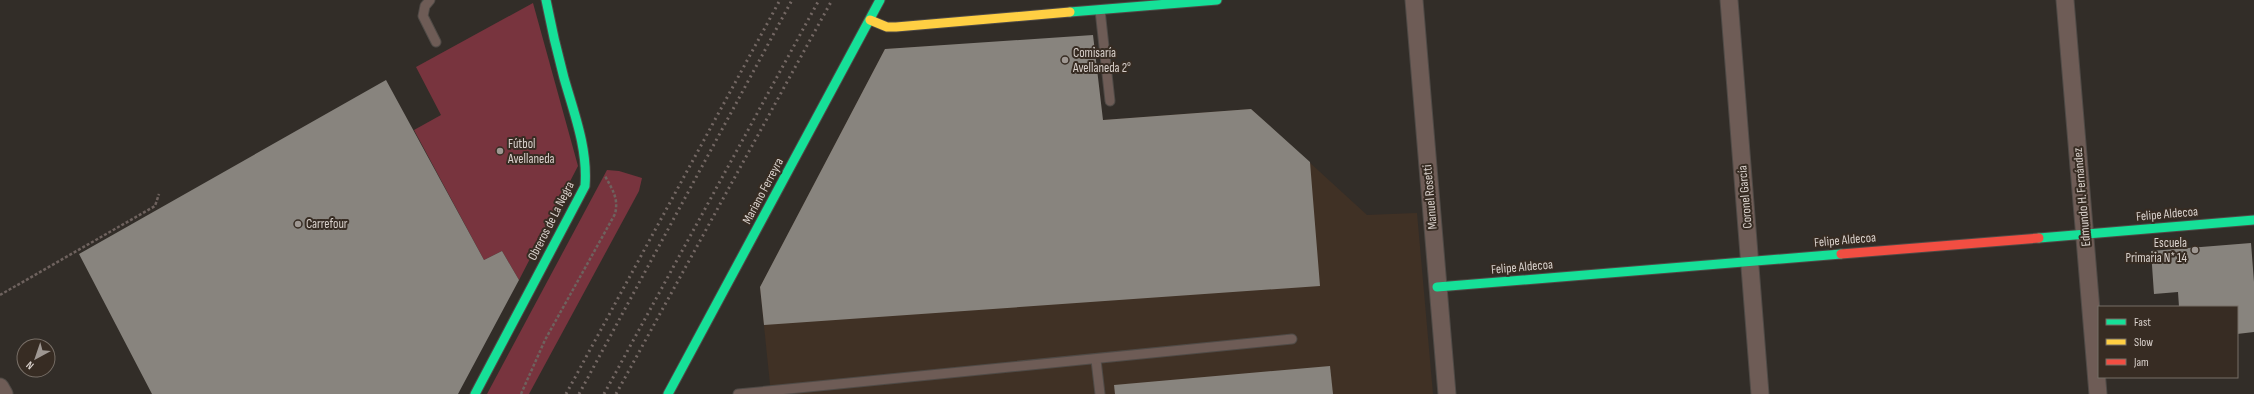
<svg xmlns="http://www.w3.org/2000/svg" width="2254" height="394" viewBox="0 0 2254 394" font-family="'Sofia Sans Condensed',sans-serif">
<rect width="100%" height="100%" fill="#322d28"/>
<polygon fill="#403125" points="1033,40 1103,120 1251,109 1367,215 1417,213 1433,394 771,394 760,287 885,49"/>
<g fill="#78343e">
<polygon points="533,3 578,166 519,280 502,251 484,260 414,130 441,115 416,67"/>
<polygon points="607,170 619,171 642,178 639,191 529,394 487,394"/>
</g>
<g fill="#88847e">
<polygon points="1093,35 1103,120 1251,109 1310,162 1320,286 764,325 760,287 885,49"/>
<polygon points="386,80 484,260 502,251 519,280 458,394 152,394 79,254"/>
<polygon points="2251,243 2254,282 2254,332 2237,334 2237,307 2179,307 2178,292 2154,294 2151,251"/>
<polygon points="1330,366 1333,394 1115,394 1114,385"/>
</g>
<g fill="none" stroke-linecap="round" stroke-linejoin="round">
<g stroke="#4f4a46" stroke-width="11">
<g id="lane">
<polyline points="430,0 425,6 423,16 436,42"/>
<polyline points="1100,10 1110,101"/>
<polyline points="1096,360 1100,394"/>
<polyline points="738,394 1292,339"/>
</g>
</g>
<g stroke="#4f4a46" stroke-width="19">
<g id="street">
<polyline points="1414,0 1447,394"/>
<polyline points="1729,0 1760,394"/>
<polyline points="2065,0 2098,394"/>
<polyline points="0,387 4,394"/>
</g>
</g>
<g stroke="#4f4a46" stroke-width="11">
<g id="fast">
<polyline points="1070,12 1217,0"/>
<polyline points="2039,238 2254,220"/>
<polyline points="1437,287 1841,254"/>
<path d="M475,394L585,186C588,149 574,113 564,78C557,52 551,26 546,0"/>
<polyline points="668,394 880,0"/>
</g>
</g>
<g stroke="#4f4a46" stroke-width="11">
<polyline id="slow" points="870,20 887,27 896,27 1070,12"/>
</g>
<g stroke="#4f4a46" stroke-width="11">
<polyline id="jam" points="1841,254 2039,238"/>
</g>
<g stroke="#6e625e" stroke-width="2.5" stroke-dasharray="3 2" stroke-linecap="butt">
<polyline points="0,295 155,206 159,194"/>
<path d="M521,394L545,340L615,214C619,198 612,189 605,176"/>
</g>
<use href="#lane" stroke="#6e5c56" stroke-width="9"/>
<use href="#street" stroke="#6e5c56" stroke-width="17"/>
<use href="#fast" stroke="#16e098" stroke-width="9"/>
<use href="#slow" stroke="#ffcf43" stroke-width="9"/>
<use href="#jam" stroke="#f24e42" stroke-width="9"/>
<g stroke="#746864" stroke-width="3" stroke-dasharray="2 4" stroke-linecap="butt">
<polyline points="566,394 780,0"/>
<polyline points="579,394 792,0"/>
<polyline points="604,394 819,0"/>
<polyline points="616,394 832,0"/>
</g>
</g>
<g fill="#9e9792" stroke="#372c23" stroke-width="1.5">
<circle cx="1065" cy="60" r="4"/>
<circle cx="500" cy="151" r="4"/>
<circle cx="298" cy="224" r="4"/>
<circle cx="2195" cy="250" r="4"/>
</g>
<g text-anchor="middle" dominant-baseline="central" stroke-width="4" stroke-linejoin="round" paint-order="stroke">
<g font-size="13" fill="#d8d0cb" stroke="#372c23" text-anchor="start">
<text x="1073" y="53">Comisaría<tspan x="1073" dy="15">Avellaneda 2°</tspan></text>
<text x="508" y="144">Fútbol<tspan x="508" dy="15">Avellaneda</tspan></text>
<text x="306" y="224">Carrefour</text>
<text x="2187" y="243" text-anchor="end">Escuela<tspan x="2187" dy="15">Primaria N* 14</tspan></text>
</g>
<g font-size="13" fill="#d8d0cb" stroke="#372c23">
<text transform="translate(763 191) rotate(-62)">Mariano Ferreyra</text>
<text transform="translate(1430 197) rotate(-95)">Manuel Rosetti</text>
<text transform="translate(1745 197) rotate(-95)">Coronel García</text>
<text transform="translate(2082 197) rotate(-95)">Edmundo H. Fernández</text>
<text transform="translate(2167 214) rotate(-5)">Felipe Aldecoa</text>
<text transform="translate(551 221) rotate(-63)">Obreros de La Negra</text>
<text transform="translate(1845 240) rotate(-5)">Felipe Aldecoa</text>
<text transform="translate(1522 267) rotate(-5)">Felipe Aldecoa</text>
</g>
</g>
<rect x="2098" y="306" width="140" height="72" fill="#372c23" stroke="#776e66"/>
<rect x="2106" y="319" width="20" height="6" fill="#16e098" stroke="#776e66"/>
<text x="2134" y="326" font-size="12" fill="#d8d0cb">Fast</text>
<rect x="2106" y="339" width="20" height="6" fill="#ffcf43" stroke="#776e66"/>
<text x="2134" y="346" font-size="12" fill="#d8d0cb">Slow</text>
<rect x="2106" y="359" width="20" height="6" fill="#f24e42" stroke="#776e66"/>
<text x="2134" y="366" font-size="12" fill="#d8d0cb">Jam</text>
<g transform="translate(36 358) rotate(220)"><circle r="19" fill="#372c23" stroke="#776e66"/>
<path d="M0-3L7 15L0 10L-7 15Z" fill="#9e9792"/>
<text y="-6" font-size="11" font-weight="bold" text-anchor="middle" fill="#d8d0cb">N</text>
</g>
</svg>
